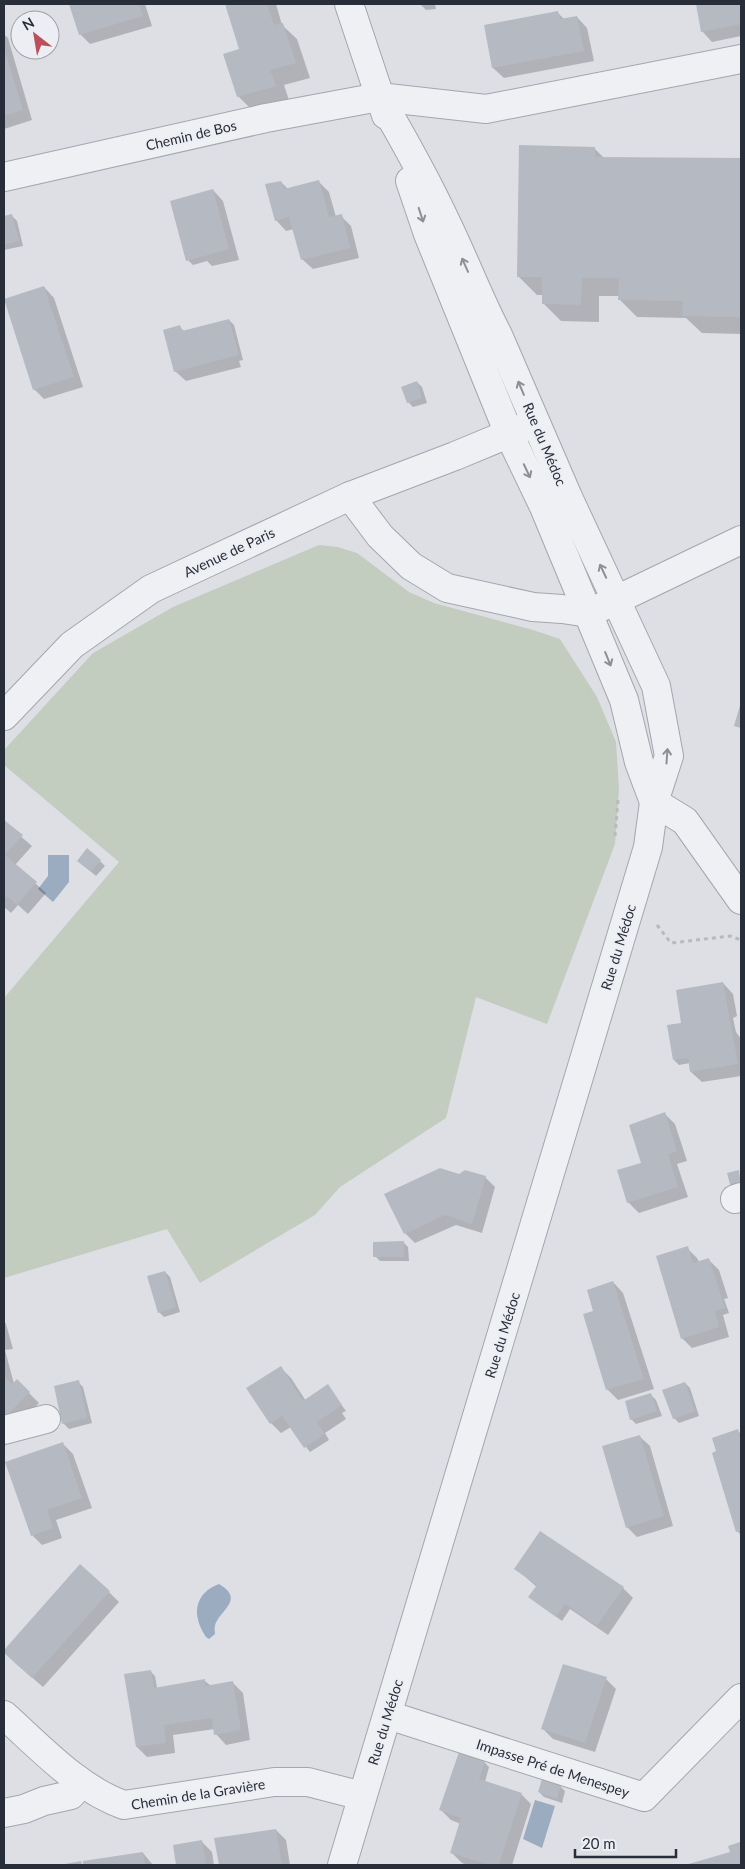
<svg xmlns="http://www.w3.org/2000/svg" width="745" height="1869" viewBox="0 0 745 1869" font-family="Lato,sans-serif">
<rect width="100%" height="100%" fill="#dddfe5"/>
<polygon fill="#c2cdbf" points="319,545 338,547 357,553 409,592 434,603 533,630 560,639 597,697 616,742 619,789 615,844 547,1024 476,997 446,1118 340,1187 315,1215 200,1283 167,1229 4,1278 4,998 119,862 4,765 4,750 93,653 173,607"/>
<g fill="#9bacc1">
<polygon points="48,855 69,855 69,882 53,902 38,889 48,876"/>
<path d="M219,1584C246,1600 219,1610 215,1626C214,1629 215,1632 215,1634L209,1639L206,1637C192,1616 193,1594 219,1584Z"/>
<polygon points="535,1800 555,1806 542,1848 523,1839"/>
</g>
<g fill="#0003">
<polygon points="70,4 145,4 152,26 90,44 80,34"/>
<polygon points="226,4 276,4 282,25 297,39 310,78 284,85 289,100 253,111 238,96 241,50"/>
<polygon points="420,4 435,4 436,9 426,10"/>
<polygon points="697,4 741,4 741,36 712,42 702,31"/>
<polygon points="557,12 565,20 577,17 587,28 594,61 504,78 493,68 486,26"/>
<polygon points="4,34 8,38 32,120 4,129"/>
<polygon points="594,148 605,159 741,160 741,334 702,333 686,318 637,317 619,299 620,296 599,296 599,322 561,321 543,303 543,295 537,295 519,277"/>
<polygon points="281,182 288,189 319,182 329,192 336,217 341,216 351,226 359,258 313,269 302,259 294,229 286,231 276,220"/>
<polygon points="213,190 223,201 239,260 212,266 207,261 193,265 188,260"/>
<polygon points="12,216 17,221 23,246 4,250 4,217"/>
<polygon points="44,287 54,298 83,387 44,399 34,389"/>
<polygon points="229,320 234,325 243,360 239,361 241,367 186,381 175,371 180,327 185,332"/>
<polygon points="417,382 422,387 427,403 413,407 408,402"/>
<polygon points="4,822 32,846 15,865 46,893 28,914 18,905 11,913 4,907"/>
<polygon points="100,861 105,866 96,876 83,865"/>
<polygon points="723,983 733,994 737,1016 733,1018 736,1032 741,1039 741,1076 702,1082 691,1072 690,1063 679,1065 674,1060 683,1027"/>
<polygon points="665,1114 675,1124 687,1161 677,1164 688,1197 639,1213 628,1202 643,1163"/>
<polygon points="459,1175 485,1177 495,1187 482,1233 456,1225 415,1243 405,1233"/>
<polygon points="403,1242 408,1247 409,1261 380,1261 375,1256"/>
<polygon points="687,1248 697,1258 699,1262 708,1259 719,1270 728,1298 724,1299 729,1313 723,1315 729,1337 692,1348 682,1338"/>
<polygon points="165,1272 170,1277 180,1312 164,1317 159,1312"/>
<polygon points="613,1282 623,1293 654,1389 618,1400 607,1389 595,1312"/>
<polygon points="4,1321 6,1324 13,1349 5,1350 14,1384 17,1381 39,1403 14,1428 4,1417"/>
<polygon points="281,1368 291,1378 306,1401 328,1386 346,1411 342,1413 346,1419 325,1433 329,1440 310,1452 291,1427 281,1433 271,1423"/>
<polygon points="78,1382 83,1387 92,1423 69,1429 64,1424 55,1387"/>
<polygon points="685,1383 690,1388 699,1416 679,1423 674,1418"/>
<polygon points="651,1395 656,1400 662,1416 636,1424 631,1419"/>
<polygon points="738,1431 741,1434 741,1535 738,1532"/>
<polygon points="639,1436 650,1446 673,1526 637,1537 627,1527"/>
<polygon points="62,1443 73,1454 92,1508 56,1520 62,1538 42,1545 32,1535"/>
<polygon points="540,1533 623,1588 633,1598 608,1635 570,1609 562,1621 530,1597 537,1587 516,1569"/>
<polygon points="109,1592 119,1602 43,1687 14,1662"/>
<polygon points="150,1671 155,1676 157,1688 205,1681 211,1686 233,1683 243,1693 250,1740 226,1745 216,1734 215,1729 173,1735 175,1753 147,1757 137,1747"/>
<polygon points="606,1679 616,1689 595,1752 553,1739 543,1729"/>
<polygon points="484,1762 489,1767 485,1782 521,1794 531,1804 512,1865 468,1865 462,1863 452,1853 461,1824 451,1820 441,1810"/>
<polygon points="560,1786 565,1791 562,1803 544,1797 539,1792"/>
<polygon points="276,1830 286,1840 290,1865 220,1865 216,1839"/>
<polygon points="202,1842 212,1852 214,1865 178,1865 175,1846"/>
<polygon points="740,1843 741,1845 741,1865 688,1865 731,1853"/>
<polygon points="143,1853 153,1865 85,1865 84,1862"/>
</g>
<g fill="#b5b9c1">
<polygon points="69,4 139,4 143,16 79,35"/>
<polygon points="225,4 267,4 274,25 283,23 296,63 270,70 276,86 237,97 223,54 239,49"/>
<polygon points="696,4 741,4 741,24 701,32"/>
<polygon points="558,11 560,19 577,16 584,51 492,68 484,25"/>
<polygon points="4,48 23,110 4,116"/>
<polygon points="519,145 595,147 595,157 741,158 741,317 682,316 683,301 618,300 619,278 582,278 581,305 542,304 542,277 517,277"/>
<polygon points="319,180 329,217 342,214 350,248 301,260 289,217 275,221 265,184 281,181 284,189"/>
<polygon points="213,189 229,249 186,261 170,201"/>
<polygon points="12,214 19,241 4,245 4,216"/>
<polygon points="44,286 74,377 33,390 4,299"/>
<polygon points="229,319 239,355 174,372 163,330 180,325 182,331"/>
<polygon points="417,381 422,398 407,403 401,387"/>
<polygon points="741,702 741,728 734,726"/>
<polygon points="4,820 23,835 5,855 37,882 17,905 7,896 4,900"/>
<polygon points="87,848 101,860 91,872 77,861"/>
<polygon points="723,982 738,1064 690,1072 688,1058 673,1060 667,1025 681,1023 676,990"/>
<polygon points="665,1112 677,1151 668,1154 678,1187 627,1203 617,1170 641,1163 629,1125"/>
<polygon points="440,1168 459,1174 465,1170 486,1176 472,1224 445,1215 404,1234 384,1194"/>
<polygon points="739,1170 741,1185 731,1188 727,1173"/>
<polygon points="404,1241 404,1257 373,1257 373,1242"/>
<polygon points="688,1246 693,1263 709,1258 725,1308 715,1311 719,1327 681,1339 656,1256"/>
<polygon points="165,1271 176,1307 158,1313 147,1276"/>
<polygon points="613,1281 644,1379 606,1390 583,1314 593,1311 587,1290"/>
<polygon points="281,1366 303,1401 328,1384 342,1405 317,1422 325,1434 304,1448 282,1416 270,1424 246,1388"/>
<polygon points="4,1374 6,1378 12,1384 17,1379 30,1392 4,1418"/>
<polygon points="79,1380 87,1418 62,1424 54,1386"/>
<polygon points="685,1382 695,1411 673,1419 662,1390"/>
<polygon points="651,1393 657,1411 630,1420 625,1401"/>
<polygon points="738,1429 741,1440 741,1531 736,1532 712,1453 716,1451 712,1438"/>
<polygon points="640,1435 664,1516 626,1528 602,1446"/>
<polygon points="63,1442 82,1498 47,1510 53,1528 31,1536 5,1462"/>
<polygon points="540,1531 624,1587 597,1626 565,1604 556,1617 528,1597 537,1585 514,1569"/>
<polygon points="80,1564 110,1591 32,1678 4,1653 4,1650"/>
<polygon points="563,1664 607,1677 585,1743 541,1729"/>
<polygon points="151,1670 154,1688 205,1679 205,1686 233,1681 241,1730 214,1735 212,1718 164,1725 166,1743 136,1747 124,1674"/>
<polygon points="459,1752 485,1761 479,1779 522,1793 499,1865 490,1865 450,1853 461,1818 439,1810"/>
<polygon points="542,1779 561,1785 557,1799 538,1792"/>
<polygon points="276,1829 282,1865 219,1865 214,1838"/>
<polygon points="202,1840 206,1865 176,1865 173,1845"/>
<polygon points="740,1842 741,1865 685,1865 730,1852 728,1846"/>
<polygon points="143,1852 145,1865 83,1865 83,1861"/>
<polygon points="81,1861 82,1865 66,1865 65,1864"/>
</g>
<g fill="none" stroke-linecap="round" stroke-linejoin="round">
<g stroke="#a3a6ae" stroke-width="30">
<g id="minor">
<polyline points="349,4 386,115"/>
<polyline points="4,177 266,118 379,97 486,109 741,59"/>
<polyline points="410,181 428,234 509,434 544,507 624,700 639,762 654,802"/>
<polyline points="350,496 380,536 411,566 447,588 533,607 562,609 589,613 741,540"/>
<polyline points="4,716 72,645 151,589 350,496 455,456 525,427"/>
<polyline points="654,802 685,821 741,900"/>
<polyline points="735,1199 741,1197"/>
<polyline points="4,1430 46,1419"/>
<path d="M4,1715C40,1747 78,1789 124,1805L274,1782H308L362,1796"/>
<polyline points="388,1715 644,1797 741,1698"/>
<polyline points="4,1813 24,1809 44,1801 71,1795 81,1783"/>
<path d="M342,1865L648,847L654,802L669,756L656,686L568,497L498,335C479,299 465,261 447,224C427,181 403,138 379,97"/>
</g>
</g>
<g stroke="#b7babf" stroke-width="3" stroke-dasharray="4 4" stroke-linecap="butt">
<polyline points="615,836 618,800"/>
<polyline points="657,925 671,943 730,936 741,940"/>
</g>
<use href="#minor" stroke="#eff0f3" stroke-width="28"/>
</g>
<defs><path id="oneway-shaft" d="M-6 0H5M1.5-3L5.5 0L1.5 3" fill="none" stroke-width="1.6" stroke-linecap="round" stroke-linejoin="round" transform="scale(1.25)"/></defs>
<g stroke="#8c8f96">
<use href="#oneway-shaft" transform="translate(421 215) rotate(72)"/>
<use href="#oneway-shaft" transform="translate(465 265) rotate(-114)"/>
<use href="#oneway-shaft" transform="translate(521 388) rotate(-113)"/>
<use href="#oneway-shaft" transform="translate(527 471) rotate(65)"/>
<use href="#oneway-shaft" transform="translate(603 571) rotate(-115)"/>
<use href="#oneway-shaft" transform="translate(608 659) rotate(68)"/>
<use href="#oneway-shaft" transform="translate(667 756) rotate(-86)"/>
</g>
<g text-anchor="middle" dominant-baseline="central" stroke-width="4" stroke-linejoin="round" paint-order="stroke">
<g font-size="14" fill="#282e39" stroke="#eceef3">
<text transform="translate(191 135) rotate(-13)">Chemin de Bos</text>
<text transform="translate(545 444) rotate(67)">Rue du Médoc</text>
<text transform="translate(229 552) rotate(-25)">Avenue de Paris</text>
<text transform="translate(618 947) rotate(-73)">Rue du Médoc</text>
<text transform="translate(502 1335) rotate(-73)">Rue du Médoc</text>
<text transform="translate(385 1722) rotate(-73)">Rue du Médoc</text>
<text transform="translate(553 1768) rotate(18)">Impasse Pré de Menespey</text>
<text transform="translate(198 1794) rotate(-9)">Chemin de la Gravière</text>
</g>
</g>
<rect width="745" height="1869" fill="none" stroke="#282e39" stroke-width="10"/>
<g transform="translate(35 35) rotate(329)"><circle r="24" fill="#eceef3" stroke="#9ea1a9"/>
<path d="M0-4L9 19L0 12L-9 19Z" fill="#bc4f5c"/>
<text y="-8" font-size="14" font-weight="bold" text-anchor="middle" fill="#282e39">N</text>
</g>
<path d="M575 1849v8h101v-8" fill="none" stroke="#282e39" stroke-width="2.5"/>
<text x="582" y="1849" font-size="15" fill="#282e39" stroke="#eceef3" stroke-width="4" paint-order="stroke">20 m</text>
</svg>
